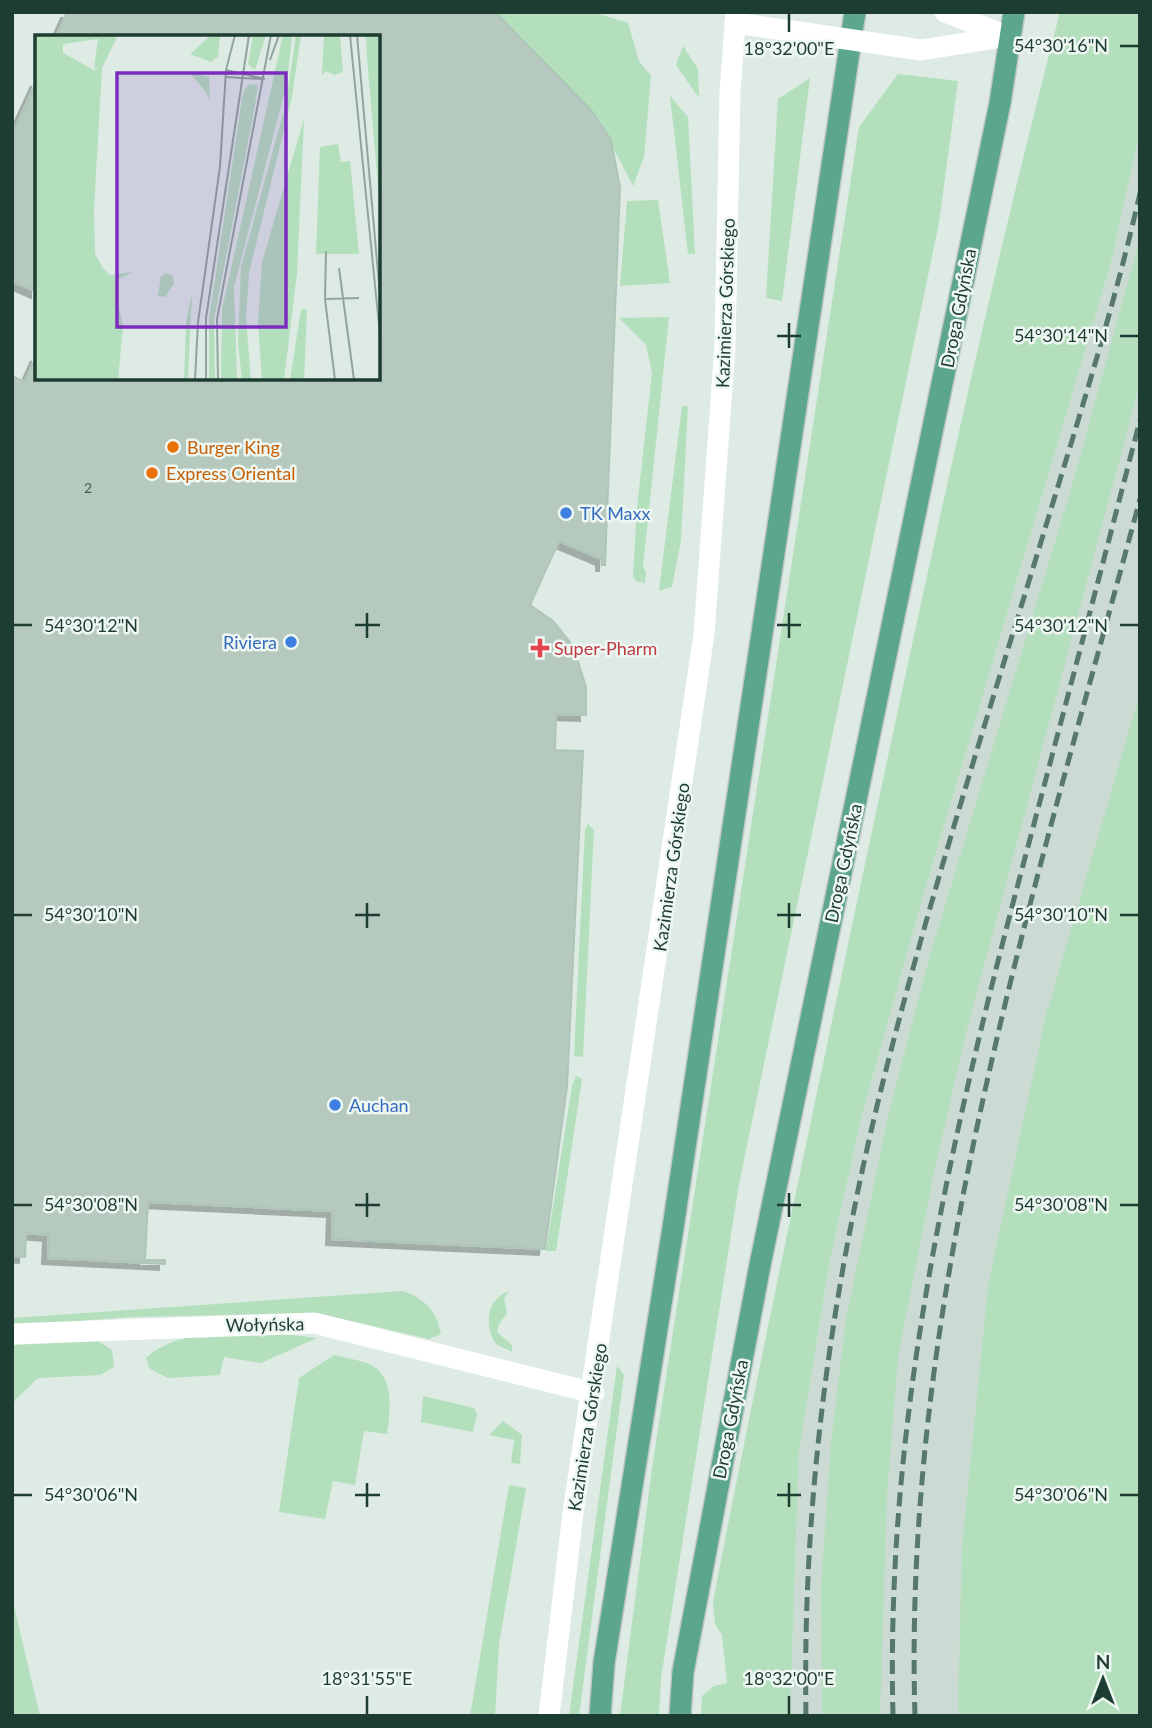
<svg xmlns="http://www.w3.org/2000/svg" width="1152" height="1728" viewBox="0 0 1152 1728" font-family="Lato,sans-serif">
<defs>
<filter id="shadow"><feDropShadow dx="-6" dy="6" stdDeviation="0" flood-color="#0004"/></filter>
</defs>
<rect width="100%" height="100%" fill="#ddebe4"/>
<polygon fill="#cbdbd3" points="1140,130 1140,1716 790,1716 799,1451 830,1260 861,1119 920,907 1111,263"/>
<g fill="#b3dfbc">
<polygon points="495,12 593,12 628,23 639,61 651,76 644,157 633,186 599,120"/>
<path d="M1060,12H1140V130L1111,263L920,907L861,1119L830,1260L799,1451L790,1716H701L702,1696L714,1686L727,1683L722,1635L715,1624L713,1602C758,1367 809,1132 858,897C921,601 984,305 1060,12Z"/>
<polygon points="683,46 698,69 699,98 676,65"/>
<polygon points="898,74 958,81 939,223 739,1184 661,1678 659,1716 620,1716 652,1468 859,127"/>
<polygon points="810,78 782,301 766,298 778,99"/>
<polygon points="670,96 688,117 695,254 688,254"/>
<polygon points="658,200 670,283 620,286 627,201"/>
<polygon points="1140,238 1140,383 966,1033 934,1172 898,1357 887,1496 880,1716 822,1716 821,1587 831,1442 846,1319 887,1121 928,962 1074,479"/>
<polygon points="669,317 643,567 646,572 645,583 636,581 633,576 637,508 652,373 646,345 619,318"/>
<polygon points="682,406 688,406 681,540 672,587 659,591"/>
<polygon points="1140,693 1140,1716 958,1716 962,1547 988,1286 1046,1015"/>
<polygon points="588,824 594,830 583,1057 574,1056 585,829"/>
<polygon points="576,1076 582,1079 556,1251 546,1251 572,1086"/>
<path d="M403,1291C425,1299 437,1311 441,1334L429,1339L317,1313L131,1317L12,1326V1318Z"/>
<path d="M509,1291L504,1298L507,1313L499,1324L497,1332L512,1345V1352L496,1344C484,1326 486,1299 509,1291Z"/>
<path d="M275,1333L317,1338L261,1363L224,1357L220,1375L168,1378L149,1368L146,1358C179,1328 233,1334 275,1333Z"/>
<polygon points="98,1341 112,1350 114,1367 100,1375 38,1378 15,1400 12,1412 12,1345"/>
<path d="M334,1355C345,1358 363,1360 373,1366C395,1380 390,1413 387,1434L364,1431L355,1485L333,1481L325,1519L279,1512L299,1378Z"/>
<polygon points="617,1366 624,1375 579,1716 569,1716"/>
<polygon points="423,1396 474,1408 477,1414 473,1432 421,1422"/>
<polygon points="503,1421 522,1435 520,1464 511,1463 514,1440 489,1435"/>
<polygon points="509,1485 526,1488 499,1644 495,1716 470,1716"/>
<polygon points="12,1598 40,1716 12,1716"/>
</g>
<g fill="#b5c9bf" stroke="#afc5ba" stroke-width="2" filter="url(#shadow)">
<polygon points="67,12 495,12 591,110 611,140 620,187 605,565 602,565 602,559 559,541 530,605 553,621 573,646 586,687 586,715 556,714 555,750 583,751 567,1087 545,1249 332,1239 333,1211 148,1202 145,1260 165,1260 165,1264 48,1258 49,1235 26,1233 25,1257 12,1256 12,376 25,382 37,355 37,378 378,378 378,37 56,37"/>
<polygon points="37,80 37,292 12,281 12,135"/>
</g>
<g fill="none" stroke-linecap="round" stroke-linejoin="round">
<g stroke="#c0c8c6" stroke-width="24">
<g id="major">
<polyline points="600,1716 604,1663 673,1228 855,12"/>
<polyline points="680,1716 683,1672 760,1265 1000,103 1014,12"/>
</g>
</g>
<g stroke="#fff" stroke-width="21">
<polyline points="945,12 1007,36"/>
<polyline points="735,23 792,31"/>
<polyline points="921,50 1009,36"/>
<polyline points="12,1334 314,1323 594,1393"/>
<polyline points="549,1716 573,1513 704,634 725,346 730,91 736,12"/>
</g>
<use href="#major" stroke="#5da68e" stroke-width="21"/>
<g stroke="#57786d" stroke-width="5" stroke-dasharray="14 7" stroke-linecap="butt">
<path d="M806,1716C802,1495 833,1275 888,1062C937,871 998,684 1055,496C1086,395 1117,295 1140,193"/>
<path d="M893,1716C885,1416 953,1126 1030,839C1067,699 1104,560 1140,420"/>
<path d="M915,1716C902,1299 1034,896 1140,499"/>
</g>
<polyline stroke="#fff" stroke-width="21" points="792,31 921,50"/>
</g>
<path fill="none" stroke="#1d3c32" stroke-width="2.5" d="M789,14V32M1120,46H1138M789,323V348M777,336H801M1120,336H1138M367,613V638M789,613V638M14,625H32M355,625H380M777,625H801M1120,625H1138M367,903V928M789,903V928M14,915H32M355,915H380M777,915H801M1120,915H1138M367,1193V1217M789,1193V1217M14,1205H32M355,1205H380M777,1205H801M1120,1205H1138M367,1483V1507M789,1483V1507M14,1495H32M355,1495H380M777,1495H801M1120,1495H1138M367,1696V1714M789,1696V1714"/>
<g fill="#e8710a" stroke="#eef7f2" stroke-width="2.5">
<circle cx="173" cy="447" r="7"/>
<circle cx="152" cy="473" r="7"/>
</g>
<g fill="#3f7fe0" stroke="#eef7f2" stroke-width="2.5">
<circle cx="566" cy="513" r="7"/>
<circle cx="291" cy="642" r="7"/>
<circle cx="335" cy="1105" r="7"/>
</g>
<path fill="#e0444e" stroke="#eef7f2" stroke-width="2.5" d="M536.5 637.5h7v7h7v7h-7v7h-7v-7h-7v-7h7z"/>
<g text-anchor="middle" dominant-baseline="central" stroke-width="5" stroke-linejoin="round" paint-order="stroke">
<g font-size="14" fill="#435f55">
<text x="88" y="487">2</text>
</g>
<g font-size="18" fill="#1d3c32" stroke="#eef7f2">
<text transform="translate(725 303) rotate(-88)">Kazimierza Górskiego</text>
<text transform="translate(958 308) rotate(-79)">Droga Gdyńska</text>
<text transform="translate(843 863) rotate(-78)">Droga Gdyńska</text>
<text transform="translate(671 867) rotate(-82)">Kazimierza Górskiego</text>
<text transform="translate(265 1324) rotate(-1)">Wołyńska</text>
<text transform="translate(730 1419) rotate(-79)">Droga Gdyńska</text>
<text transform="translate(587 1427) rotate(-81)">Kazimierza Górskiego</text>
</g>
<g font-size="18" fill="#c56008" stroke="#eef7f2" text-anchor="start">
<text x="187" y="447">Burger King</text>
<text x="166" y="473">Express Oriental</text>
</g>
<g font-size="18" fill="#366cbe" stroke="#eef7f2" text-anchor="start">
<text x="580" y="513">TK Maxx</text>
<text x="277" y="642" text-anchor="end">Riviera</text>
<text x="349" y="1105">Auchan</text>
</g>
<g font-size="18" fill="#be3a42" stroke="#eef7f2" text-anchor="start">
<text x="554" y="648">Super-Pharm</text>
</g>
</g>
<g transform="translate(35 35)">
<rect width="345" height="345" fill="#ddebe4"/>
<path d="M0,0H83L67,33L59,174L60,219L68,233L75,240L98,237L84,244L81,260L88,291L83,345H0ZM63,4L59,33H64L59,35L28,18V9ZM176,0H185L183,22L176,27L155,19ZM218,0H231L220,35L213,29ZM248,0H257L252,48L199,252L202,345H186L187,274ZM261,0H266L257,62L214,238L211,284L216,345H207L203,308L206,232L251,68ZM289,0H305L308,37L299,40L291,36L287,40ZM331,0H345V174L332,23ZM155,38L174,42L175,66L170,56ZM214,49L223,50L220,71L179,285L180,345H174V284L208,57ZM269,84L262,238L249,345H227L223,288L227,227ZM303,109L306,127L315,126L324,219H281L285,112ZM131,238L138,241L139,249L130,262L123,261L126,241ZM157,257L153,345H149L151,288ZM266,274L272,275L269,345H255Z" fill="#b3dfbc" fill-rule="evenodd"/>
<path fill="none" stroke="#90a59d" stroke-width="2" d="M315,0L345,300M322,0L345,260M235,25L244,0M191,35L230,44M190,42L228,44M291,216L290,264L300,345M304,233L319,345M290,264L324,263M160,345L163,287L185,132L191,35L200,0M171,345V283L214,0M183,345L182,284L236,0"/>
<path fill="#7b2cbf" fill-opacity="0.15" stroke="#7b2cbf" stroke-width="3.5" d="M82,38H251V292H82Z"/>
<rect width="345" height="345" fill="none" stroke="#1d3c32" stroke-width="3.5"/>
</g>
<g font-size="18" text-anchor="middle" fill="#1d3c32" stroke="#eef7f2" stroke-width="5" stroke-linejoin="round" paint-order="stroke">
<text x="1061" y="52">54°30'16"N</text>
<text x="789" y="55">18°32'00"E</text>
<text x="1061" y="342">54°30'14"N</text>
<text x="91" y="632">54°30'12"N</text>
<text x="1061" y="632">54°30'12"N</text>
<text x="91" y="921">54°30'10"N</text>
<text x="1061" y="921">54°30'10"N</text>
<text x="91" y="1211">54°30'08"N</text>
<text x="1061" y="1211">54°30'08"N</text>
<text x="91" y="1501">54°30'06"N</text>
<text x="1061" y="1501">54°30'06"N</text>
<text x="367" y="1685">18°31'55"E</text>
<text x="789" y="1685">18°32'00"E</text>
</g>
<rect width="1152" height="1728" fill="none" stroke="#1d3c32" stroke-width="28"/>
<g transform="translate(1103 1679)" stroke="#eef7f2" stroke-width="5" paint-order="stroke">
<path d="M0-5L12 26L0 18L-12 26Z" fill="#1d3c32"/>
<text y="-10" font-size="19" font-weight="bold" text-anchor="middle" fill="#1d3c32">N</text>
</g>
</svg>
